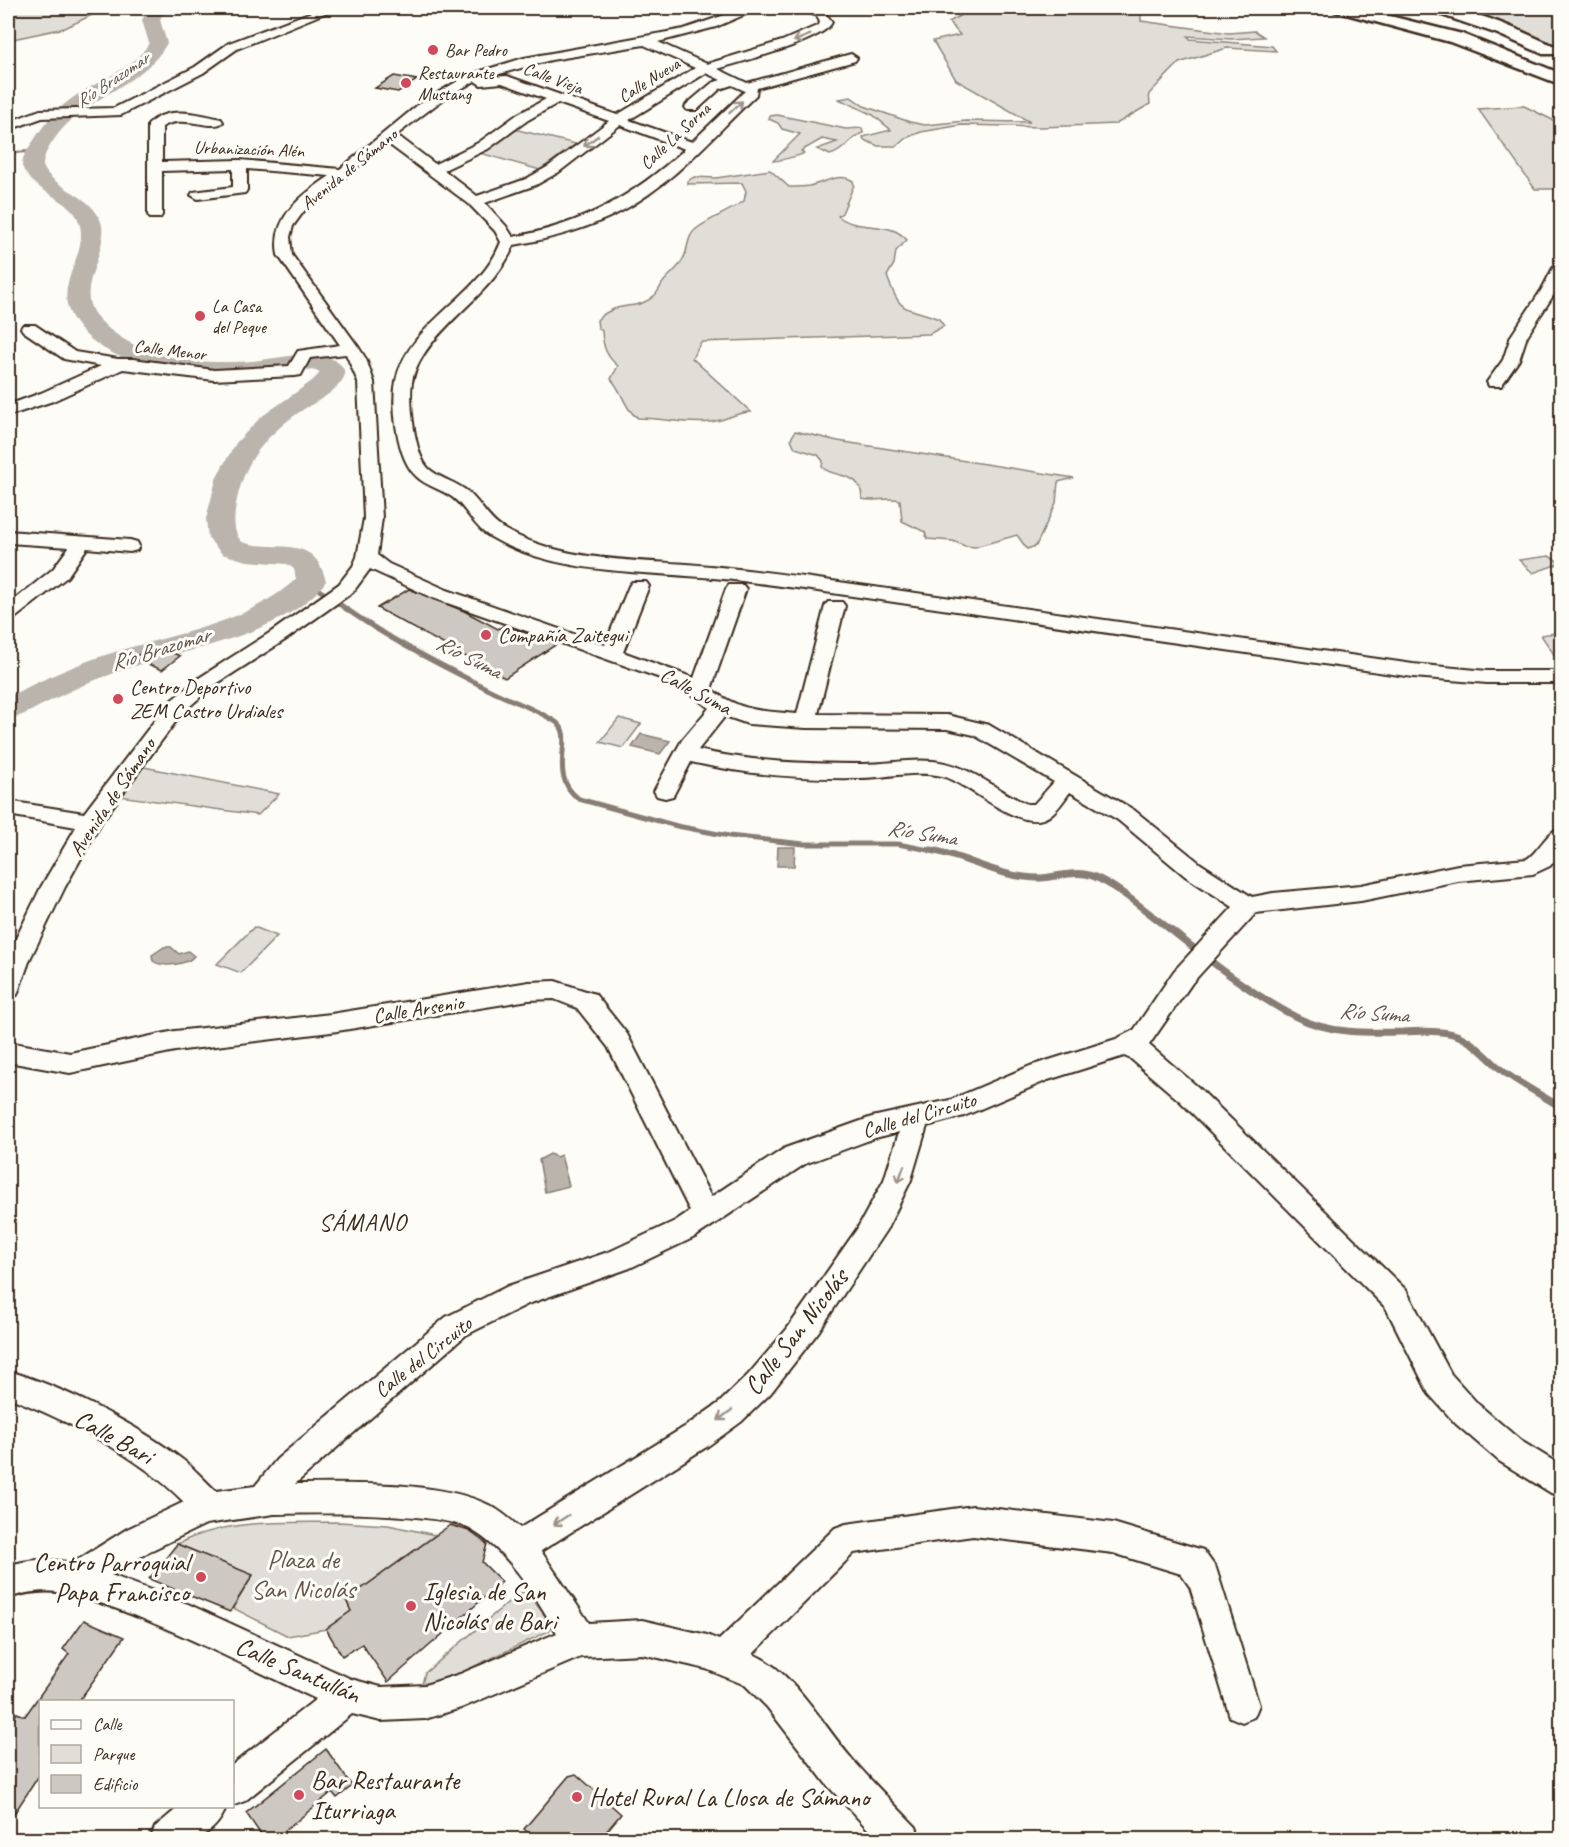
<svg xmlns="http://www.w3.org/2000/svg" width="1569" height="1847" viewBox="0 0 1569 1847" font-family="Caveat,sans-serif">
<rect width="100%" height="100%" fill="#fdfcf7"/>
<filter id="ink" filterUnits="userSpaceOnUse"><feTurbulence type="fractalNoise" baseFrequency=".0167" numOctaves="2"/><feDisplacementMap in="SourceGraphic" scale="12" xChannelSelector="R" yChannelSelector="G"/><feConvolveMatrix kernelMatrix="1 2 1 2 8 2 1 2 1" color-interpolation-filters="sRGB"/></filter>
<g filter="url(#ink)">
<g fill="#e1ded7" stroke="#8e847a" stroke-width="1.5">
<polygon points="8,8 152,8 142,11 100,11 65,28 8,40"/>
<polygon points="973,8 1109,8 1141,14 1141,21 1229,33 1255,31 1264,37 1231,39 1188,36 1190,39 1272,46 1276,51 1227,48 1179,63 1149,94 1150,104 1116,124 1041,127 962,125 921,132 906,138 897,146 878,146 864,140 863,137 891,130 873,115 839,99 851,97 864,106 910,122 925,125 966,121 1030,122 956,80 933,41 960,35 949,22"/>
<polygon points="1450,8 1561,8 1561,52 1487,19"/>
<polygon points="1524,106 1561,124 1561,189 1535,189 1478,109"/>
<path d="M777,115L846,129L862,128L863,133C849,138 845,151 830,155L817,149L837,142L822,139L801,151L804,153C800,156 777,161 773,161L800,134L782,129L778,123L769,119L770,116Z"/>
<polygon points="514,129 576,144 540,170 480,153"/>
<path d="M770,170L789,187C795,187 803,187 809,186C824,183 839,172 853,181L854,185L842,213L838,216C859,233 890,219 907,240L896,251L894,264L887,276C902,318 904,304 939,319L944,326L929,334L701,342L692,358L751,412C736,412 725,421 710,422C689,425 661,418 638,418C624,409 623,392 611,379L618,366C606,356 603,347 602,331L598,328L597,320C620,298 636,313 655,295C659,291 661,284 665,280C672,272 679,268 683,259C689,249 686,237 696,229C710,218 729,212 744,201L746,191L742,183L688,184V181L694,177L716,178Z"/>
<path d="M795,431L838,441L1074,478L1058,482L1056,503L1036,546L1027,549L1017,535L975,547L965,546L953,541L927,539L925,532L902,521L900,500C887,497 875,502 862,499C862,470 833,479 822,467L823,461L818,455L795,448L791,439Z"/>
<polygon points="1549,556 1561,563 1533,573 1519,560"/>
<polygon points="1561,632 1562,632 1561,665 1541,635"/>
<polygon points="619,718 641,724 623,748 600,742"/>
<polygon points="139,766 279,794 258,815 119,796"/>
<polygon points="254,927 277,936 241,973 217,964"/>
<path d="M339,1522L388,1525L435,1535L346,1600L351,1611L326,1629L288,1636L233,1608L253,1575L177,1544C227,1518 284,1523 339,1522Z"/>
<polygon points="527,1592 552,1625 549,1631 435,1685 422,1684 425,1673 519,1593"/>
</g>
<g fill="#bbb4ad" stroke="#887d74" stroke-width="1.5">
<path d="M160,8H188L164,11L154,17V24L161,38L159,46L153,52C157,34 145,28 146,13Z"/>
<polygon points="641,734 670,741 660,754 632,747"/>
<polygon points="778,847 795,847 794,866 777,866"/>
<path d="M164,947H171L179,954L188,951L194,956C187,965 162,968 153,961L152,955Z"/>
<polygon points="550,1154 556,1157 561,1155 569,1186 545,1192 539,1160"/>
</g>
<g fill="none" stroke-linecap="round" stroke-linejoin="round">
<polyline stroke="#887d74" stroke-width="3" points="8,153 35,151"/>
<path stroke="#887d74" stroke-width="5" d="M309,583C334,600 359,619 385,634C416,653 449,669 482,686C505,699 533,707 556,722C577,736 545,774 579,799L677,826L729,836L804,844H898L939,852"/>
<path stroke="#887d74" stroke-width="7" d="M931,850C967,857 1003,879 1041,878C1059,877 1077,869 1095,877C1118,887 1138,905 1158,920C1202,954 1247,992 1296,1017C1330,1034 1367,1033 1403,1032C1419,1031 1438,1030 1453,1034C1474,1040 1488,1059 1504,1072C1522,1085 1543,1096 1562,1108"/>
<path fill="#bbb4ad" fill-rule="evenodd" d="M148,8H174L171,12L162,15L160,20L167,43C144,86 84,95 53,141C48,149 43,156 43,166C51,187 87,193 99,217C115,249 71,287 97,317C134,360 200,365 253,361C277,359 321,346 341,365C344,368 345,373 344,377C336,394 312,403 298,413C284,423 271,434 261,447C247,463 240,484 236,504C234,518 232,532 242,542C278,553 314,533 326,581C285,639 172,650 109,675C89,682 69,691 50,701C36,708 23,716 8,720V697C43,679 80,662 118,651C180,632 246,624 296,579L294,569L287,564L247,561L222,554L208,538L206,519L217,476L236,443L261,417L312,381L320,373C301,363 261,375 239,377C189,380 91,365 69,311C57,280 89,253 79,222C72,197 32,194 22,166C22,154 30,147 36,137C46,121 58,108 74,97C97,81 134,69 149,43L142,20Z"/>
</g>
<g fill="#cdc8c2" stroke="#3b2a1e" stroke-width="1.5">
<polygon points="394,76 417,80 398,92 375,88"/>
<polygon points="409,589 464,611 498,629 504,625 557,644 505,678 377,608"/>
<polygon points="160,648 180,656 162,670 131,657"/>
<polygon points="450,1525 469,1531 487,1544 482,1562 502,1582 388,1682 362,1644 342,1656 326,1629 351,1611 346,1600"/>
<polygon points="177,1544 253,1575 230,1612 149,1579"/>
<polygon points="84,1620 124,1637 79,1701 40,1701 40,1774 8,1823 8,1727 17,1713 25,1716 69,1654 63,1649"/>
<polygon points="326,1749 352,1786 337,1798 332,1792 275,1839 264,1839 246,1813"/>
<polygon points="576,1774 621,1814 600,1839 535,1839 524,1829 569,1776"/>
</g>
<g fill="none" stroke-linecap="round" stroke-linejoin="round">
<g stroke="#3b2a1e" stroke-width="4">
<g id="minor">
<polygon points="322,8 337,8 237,49 203,73 121,115 42,118 8,130 8,122 40,110 114,108 195,67 229,43"/>
<path d="M745,8H760L716,27L658,42L707,64L782,41L819,25L820,22L817,16L797,8C813,6 823,8 832,22C825,41 739,62 718,69L747,83L851,54L857,58L855,61L757,88L756,95C713,136 673,184 620,212C587,229 550,239 514,245C493,298 423,330 412,382C409,401 414,455 429,469C439,478 453,481 464,489C479,499 486,518 502,528C558,560 624,560 687,564C726,567 765,572 804,577L1413,664L1487,671H1562V683H1487L1413,677L804,589C765,584 726,578 687,576C620,571 548,571 489,536C473,526 466,507 452,497C441,489 426,486 416,476C397,459 391,406 396,381C408,322 480,298 501,242L495,231L469,204L387,143L304,211L293,226L290,237L292,255L359,348L366,359L374,382L382,518L377,555L389,564L447,590L605,645L629,586L632,582H646L649,586L623,652L694,678L726,589L729,585H743L746,589L711,689C741,712 762,711 797,714L825,606L828,602H842L845,606L818,714L947,715L989,725L1134,810L1201,864L1252,897L1273,893L1361,885L1458,865L1527,859C1540,850 1546,832 1562,827V851L1550,866L1533,874L1458,881L1361,901L1256,913L1192,983L1149,1045L1199,1088L1406,1290L1451,1374L1478,1404L1521,1441L1562,1466V1497L1551,1493L1499,1461L1456,1424L1429,1394L1386,1308L1181,1102L1131,1059L1124,1056L1048,1080L964,1116L927,1126L911,1180L888,1227L819,1331L770,1394L741,1422L708,1446L541,1551L589,1623L642,1620L707,1635L719,1640L835,1528L846,1524L973,1506L1113,1523L1203,1550L1216,1568L1259,1705L1254,1717L1242,1722L1230,1717L1190,1587L1181,1574L1113,1553L973,1536L854,1553L753,1654C795,1672 823,1726 853,1760C873,1783 895,1805 916,1827L921,1840H878L827,1785L767,1707L745,1685L706,1669L642,1654L581,1657L461,1708L425,1719L381,1721L352,1714L245,1801L232,1806V1765L316,1699C258,1672 200,1642 141,1618C114,1608 86,1596 57,1592C39,1590 24,1593 8,1598V1566C30,1558 50,1559 73,1563L127,1529L184,1502C136,1454 70,1422 8,1397V1371C62,1386 138,1425 183,1460C195,1469 205,1481 216,1491L255,1486L277,1459L446,1317L508,1286L611,1251L675,1221L690,1211L608,1047L577,1008L554,999L529,1000L331,1032L175,1051L70,1073L8,1062V1042L70,1053L175,1031L331,1014L529,982L555,981L595,994L627,1034L711,1197L785,1148L872,1117L950,1100L1030,1066L1116,1039L1134,1030L1174,971L1233,907L1185,876L1118,820L1070,792C1064,800 1058,810 1049,816C1020,835 970,783 942,776C915,770 886,778 860,778C803,779 747,775 691,762L673,796L665,798L657,796L654,791L682,740L709,708L685,690L663,679L433,598L370,569L353,592L285,640L213,686L182,713L102,821L65,887L30,959L17,995L8,998V955L41,887L76,827L8,815V801L84,813L168,703L199,678L271,632L339,584L353,566L357,557L364,518L358,382L346,354L310,358L301,375L295,376L214,380L123,369L53,401L8,416V405L41,393L101,366L64,359L23,331L21,328L23,325H35L75,352L118,359H133L214,370L289,366L298,351L340,345L278,255C271,217 302,195 330,176L247,169V190L245,193L198,199L191,195L193,192L233,187V169L162,171V215L160,218H150L148,215V125C166,105 198,114 221,119L223,122C212,132 183,113 162,127V162L240,160L340,169L419,104L468,75L524,58L684,29ZM644,45L695,68L617,115L507,76L488,77L551,60ZM706,73L721,80L712,83L687,104L685,107L687,110H697L720,89L732,85L745,91L692,142L629,120ZM475,81L481,85L502,83L546,99L518,114L478,143L435,164L401,138L395,136L445,98ZM558,103L609,121L549,166L526,179L477,196L444,170L488,149L528,120ZM620,125L685,149C632,197 584,224 513,237L506,226L485,203L536,185L559,172ZM725,716L748,724L806,728L947,729L974,735L1054,782L1034,804H1027C999,792 976,770 945,763C918,757 891,764 863,764C808,764 752,762 698,750ZM899,1132L884,1180L857,1229L787,1329L748,1375L719,1403L686,1426L520,1528C511,1520 502,1512 491,1506C440,1480 352,1484 295,1484L466,1335L528,1304L630,1268L695,1237L805,1164L875,1138ZM274,1514C313,1513 440,1511 470,1529C510,1552 534,1594 557,1633L460,1674L425,1685L381,1687L351,1679L188,1604L111,1575L150,1551L206,1524Z"/>
<polygon points="1562,262 1562,282 1527,336 1519,360 1501,386 1489,386 1487,382 1503,360 1511,336 1542,289 1554,266"/>
<polygon points="8,531 130,540 137,542 139,546 137,550 130,552 87,548 67,577 15,618 8,620 8,605 53,569 69,547 8,543"/>
<path d="M180,1806H227C211,1845 185,1840 150,1840L155,1827Z"/>
</g>
</g>
<g stroke="#3b2a1e" stroke-width="5">
<g id="highway">
<polygon points="1333,8 1358,8 1462,34 1562,74 1562,85 1450,42 1335,11"/>
<path d="M1428,8C1466,4 1519,31 1555,46L1557,50L1555,54H1543L1498,34L1430,11Z"/>
</g>
</g>
<use href="#minor" fill="#fdfcf7" fill-rule="evenodd"/>
<use href="#highway" fill="#fdfcf7" fill-rule="evenodd"/>
</g>
<defs><path id="oneway-shaft" d="M-6 0H5M1.5-3L5.5 0L1.5 3" fill="none" stroke-width="1.6" stroke-linecap="round" stroke-linejoin="round" transform="scale(1.5)"/></defs>
<g stroke="#9c938a">
<use href="#oneway-shaft" transform="translate(802 38) rotate(158)"/>
<use href="#oneway-shaft" transform="translate(736 107) rotate(-43)"/>
<use href="#oneway-shaft" transform="translate(591 141) rotate(144)"/>
<use href="#oneway-shaft" transform="translate(901 1174) rotate(110)"/>
<use href="#oneway-shaft" transform="translate(725 1415) rotate(143)"/>
<use href="#oneway-shaft" transform="translate(561 1520) rotate(147)"/>
</g>
</g>
<g fill="#d1495b" stroke="#fdfcf7" stroke-width="2">
<circle cx="433" cy="50" r="6"/>
<circle cx="406" cy="83" r="6"/>
<circle cx="200" cy="316" r="6"/>
<circle cx="486" cy="635" r="6"/>
<circle cx="118" cy="699" r="6"/>
<circle cx="201" cy="1577" r="6"/>
<circle cx="411" cy="1606" r="6"/>
<circle cx="299" cy="1795" r="6"/>
<circle cx="577" cy="1797" r="6"/>
</g>
<g text-anchor="middle" dominant-baseline="central" stroke-width="6" stroke-linejoin="round" paint-order="stroke">
<g font-size="18" fill="#3b2a1e" stroke="#fdfcf7" text-anchor="start">
<text x="445" y="50">Bar Pedro</text>
<text x="418" y="73">Restaurante<tspan x="418" dy="21">Mustang</tspan></text>
<text x="212" y="306">La Casa<tspan x="212" dy="21">del Peque</tspan></text>
</g>
<g font-size="18" fill="#3b2a1e" stroke="#fdfcf7">
<text transform="translate(553 78) rotate(20)">Calle Vieja</text>
<text transform="translate(649 80) rotate(-32)">Calle Nueva</text>
<text transform="translate(675 136) rotate(-43)">Calle La Sorna</text>
<text transform="translate(249 149) rotate(2)">Urbanización Alén</text>
<text transform="translate(349 169) rotate(-39)">Avenida de Sámano</text>
<text transform="translate(170 350) rotate(7)">Calle Menor</text>
</g>
<g font-size="18" font-style="italic" fill="#615349" stroke="#fdfcf7">
<text transform="translate(112 80) rotate(-34)">Río Brazomar</text>
</g>
<g font-size="21" fill="#3b2a1e" stroke="#fdfcf7" text-anchor="start">
<text x="498" y="635">Compañía Zaitegui</text>
<text x="130" y="687">Centro Deportivo<tspan x="130" dy="24">ZEM Castro Urdiales</tspan></text>
</g>
<g font-size="21" fill="#3b2a1e" stroke="#fdfcf7">
<text transform="translate(696 691) rotate(28)">Calle Suma</text>
<text transform="translate(112 797) rotate(-56)">Avenida de Sámano</text>
<text transform="translate(418 1009) rotate(-9)">Calle Arsenio</text>
<text transform="translate(919 1115) rotate(-16)">Calle del Circuito</text>
<text transform="translate(423 1357) rotate(-38)">Calle del Circuito</text>
</g>
<g font-size="22" font-style="italic" fill="#615349" stroke="#fdfcf7">
<text transform="translate(160 649) rotate(-17)">Río Brazomar</text>
<text transform="translate(469 657) rotate(27)">Río Suma</text>
<text transform="translate(922 833) rotate(9)">Río Suma</text>
<text transform="translate(1374 1013) rotate(4)">Río Suma</text>
</g>
<g font-size="24" letter-spacing="1.5" fill="#3b2a1e" stroke="#fdfcf7">
<text x="363" y="1222">SÁMANO</text>
</g>
<g font-size="26" fill="#3b2a1e" stroke="#fdfcf7">
<text transform="translate(796 1332) rotate(-52)">Calle San Nicolás</text>
<text transform="translate(114 1437) rotate(29)">Calle Bari</text>
<text transform="translate(298 1670) rotate(23)">Calle Santullán</text>
</g>
<g font-size="26" fill="#64574c" stroke="#fdfcf7">
<text x="303" y="1559">Plaza de<tspan x="303" dy="30">San Nicolás</tspan></text>
</g>
<g font-size="26" fill="#3b2a1e" stroke="#fdfcf7" text-anchor="start">
<text x="189" y="1562" text-anchor="end">Centro Parroquial<tspan x="189" dy="30">Papa Francisco</tspan></text>
<text x="423" y="1591">Iglesia de San<tspan x="423" dy="30">Nicolás de Bari</tspan></text>
<text x="311" y="1780">Bar Restaurante<tspan x="311" dy="30">Iturriaga</tspan></text>
<text x="589" y="1797">Hotel Rural La Llosa de Sámano</text>
</g>
</g>
<rect width="1569" height="1847" fill="none" stroke="#fdfcf7" stroke-width="30"/>
<rect x="15" y="15" width="1539" height="1817" fill="none" stroke="#3b2a1e" stroke-width="2" filter="url(#ink)"/>
<rect x="39" y="1700" width="195" height="108" fill="#fdfcf7" stroke="#afa8a0" stroke-width="1.5"/>
<rect x="51" y="1720" width="30" height="9" fill="#fdfcf7" stroke="#afa8a0" stroke-width="1.5"/>
<text x="93" y="1730" font-size="18" fill="#3b2a1e">Calle</text>
<rect x="51" y="1745" width="30" height="18" fill="#e1ded7" stroke="#afa8a0" stroke-width="1.5"/>
<text x="93" y="1760" font-size="18" fill="#3b2a1e">Parque</text>
<rect x="51" y="1775" width="30" height="18" fill="#cdc8c2" stroke="#afa8a0" stroke-width="1.5"/>
<text x="93" y="1790" font-size="18" fill="#3b2a1e">Edificio</text>
</svg>
